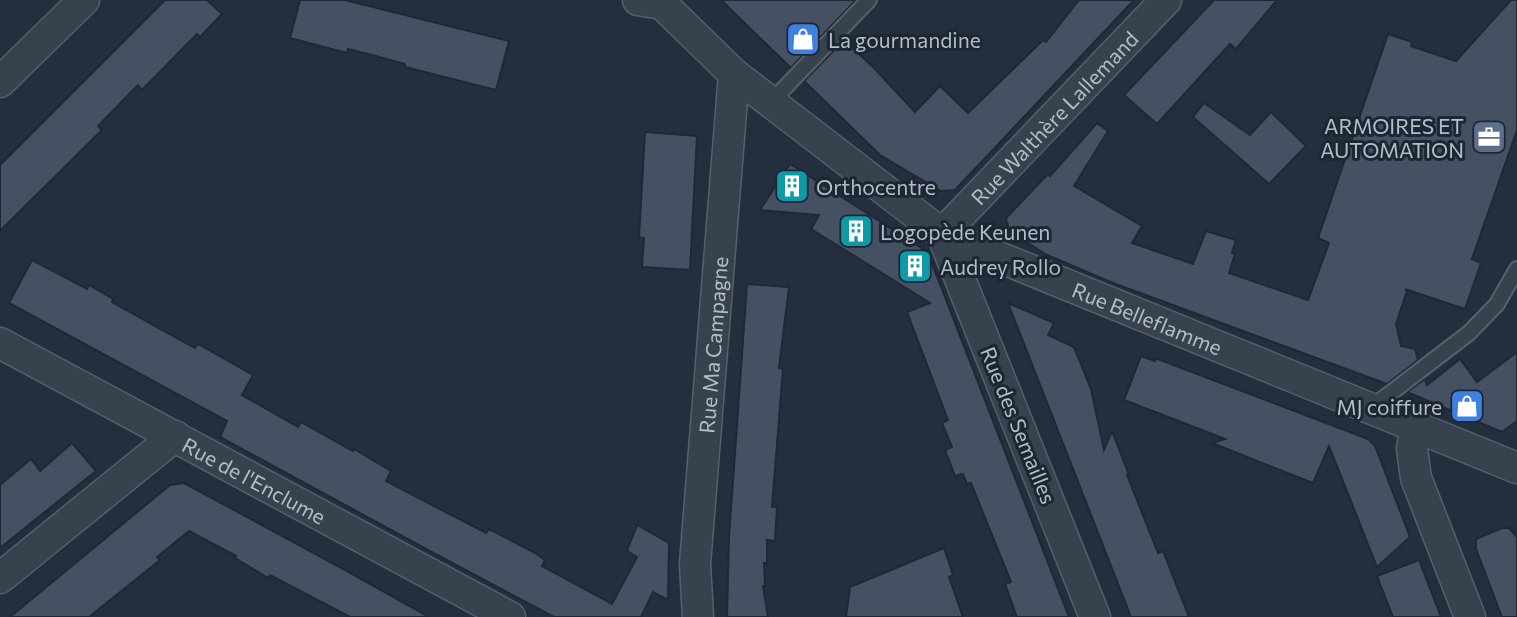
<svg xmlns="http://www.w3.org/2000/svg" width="1517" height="617" viewBox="0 0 1517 617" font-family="Commissioner,sans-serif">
<rect width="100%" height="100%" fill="#242f3e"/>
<g fill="#455162" stroke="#1f2835" stroke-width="2">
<polygon points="165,0 207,0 222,14 200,37 197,34 142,90 138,85 98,126 102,130 0,231 0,165"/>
<polygon points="300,0 345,0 509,41 496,90 405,67 405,64 376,56 348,49 347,53 290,38"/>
<polygon points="721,0 856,0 791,68"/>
<polygon points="1079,0 1134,0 955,190 941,191 880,155 804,81 844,40 874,68 915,112 940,86 968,113 1043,40 1046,42"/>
<polygon points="1214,0 1277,0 1236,49 1230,44 1157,124 1124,95"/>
<polygon points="1511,0 1517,0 1517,130 1472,259 1481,263 1465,309 1405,289 1407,291 1396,324 1401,346 1415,349 1418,360 1387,384 1113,283 1047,255 1009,231 1006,218 1048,174 1050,176 1097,123 1108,131 1074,186 1142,226 1132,243 1193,264 1206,231 1236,240 1232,253 1235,254 1229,273 1308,300 1329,243 1318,238 1388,34 1412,42 1411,46 1456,61"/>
<polygon points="1204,103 1250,135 1271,112 1306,146 1269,184 1193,117"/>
<polygon points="645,132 697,136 690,270 642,267 644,238 639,237"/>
<polygon points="790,164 923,249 929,256 1069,617 1017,617 1005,584 1011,582 971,483 967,484 963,474 955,476 945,450 952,447 942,423 948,420 907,312 930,303 811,229 819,215 760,210"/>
<polygon points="32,260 87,289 89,285 113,299 112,302 171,335 195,348 198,344 253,375 242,395 298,427 301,422 353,451 354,449 391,471 386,481 486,533 489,529 535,553 545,560 542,566 612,604 637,557 627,551 637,525 669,543 668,600 653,592 641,617 554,617 426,549 220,437 227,421 9,303"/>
<polygon points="747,284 789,287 779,368 783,369 772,507 777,507 775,541 767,540 767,563 764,563 765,586 763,586 768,617 727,617 729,537"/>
<polygon points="1008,303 1054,323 1048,335 1074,347 1091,389 1104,450 1112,431 1129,475 1127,475 1158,553 1163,551 1189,617 1131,617"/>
<polygon points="1517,352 1517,421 1502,432 1407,392 1425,379 1427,385 1460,359 1477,382"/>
<polygon points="1141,356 1155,361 1155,358 1368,439 1375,446 1410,537 1377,567 1329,446 1313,483 1212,443 1225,439 1124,400"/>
<polygon points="72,443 96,471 0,548 0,485 31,459 40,471"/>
<polygon points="184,483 347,571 429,617 350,617 270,575 268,578 235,558 236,556 189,531 157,557 160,560 89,617 10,617 170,485"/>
<polygon points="1502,528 1509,528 1517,537 1517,617 1502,617 1476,549 1476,539"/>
<polygon points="944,548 953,575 949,577 963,617 846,617 850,587"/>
<polygon points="1419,560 1441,617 1393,617 1377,576"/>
</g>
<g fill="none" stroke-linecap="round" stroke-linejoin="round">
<g stroke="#565f6c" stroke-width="18">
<g id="service">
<polyline points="771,102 869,0"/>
<polyline points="1371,408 1469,333 1497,304 1517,269"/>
</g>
</g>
<g stroke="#565f6c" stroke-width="33">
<g id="minor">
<path id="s1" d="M638,0L662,4L734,74L942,234L1517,468"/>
<polyline points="0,82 84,0"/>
<path id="s2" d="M0,343L510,617"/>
<polyline points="1416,426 1412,449 1416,478 1470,617"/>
<polyline points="0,578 175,436"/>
<path id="s3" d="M698,617L695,564L734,74"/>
<path id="s4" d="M1095,617L942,234L1166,0"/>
</g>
</g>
<use href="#service" stroke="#38414e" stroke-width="14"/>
<use href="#minor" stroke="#38414e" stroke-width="30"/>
</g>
<defs>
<g id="shop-square" transform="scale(1.75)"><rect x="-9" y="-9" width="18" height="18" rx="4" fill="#3f7fe0" stroke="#1d2633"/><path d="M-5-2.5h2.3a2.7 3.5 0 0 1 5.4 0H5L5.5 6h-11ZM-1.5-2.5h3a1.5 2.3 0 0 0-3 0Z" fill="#fff"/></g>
<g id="office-square" transform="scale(1.75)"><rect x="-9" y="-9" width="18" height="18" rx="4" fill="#5c6f8a" stroke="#1d2633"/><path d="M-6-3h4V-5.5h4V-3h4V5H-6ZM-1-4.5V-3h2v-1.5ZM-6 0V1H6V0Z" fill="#fff"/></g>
<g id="building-square" transform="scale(1.75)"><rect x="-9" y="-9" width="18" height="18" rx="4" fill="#0f9aa8" stroke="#1d2633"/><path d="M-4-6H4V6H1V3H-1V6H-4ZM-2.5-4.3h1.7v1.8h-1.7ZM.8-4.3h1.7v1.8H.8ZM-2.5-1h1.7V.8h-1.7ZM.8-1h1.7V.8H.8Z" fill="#fff"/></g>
</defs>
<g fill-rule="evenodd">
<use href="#shop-square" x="803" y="39"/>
<use href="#office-square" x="1489" y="137"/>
<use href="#building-square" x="792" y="186"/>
<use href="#building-square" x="856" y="231"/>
<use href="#building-square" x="915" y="266"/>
<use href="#shop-square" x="1467" y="406"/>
</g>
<g text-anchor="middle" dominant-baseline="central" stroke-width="6" stroke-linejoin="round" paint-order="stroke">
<g font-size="21" fill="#b4bcc9" stroke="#1d2633" text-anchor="start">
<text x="828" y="39">La gourmandine</text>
<text x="1464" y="125" text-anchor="end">ARMOIRES ET<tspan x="1464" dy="24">AUTOMATION</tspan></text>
<text x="816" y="186">Orthocentre</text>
<text x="880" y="231">Logopède Keunen</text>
<text x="940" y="266">Audrey Rollo</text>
<text x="1442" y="406" text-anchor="end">MJ coiffure</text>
</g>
<g font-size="21" fill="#b4bcc9" stroke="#1d2633">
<text stroke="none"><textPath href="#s4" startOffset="574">Rue Walthère Lallemand</textPath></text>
<text stroke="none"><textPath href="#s1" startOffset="609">Rue Belleflamme</textPath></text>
<text stroke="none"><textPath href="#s3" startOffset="273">Rue Ma Campagne</textPath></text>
<text transform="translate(1019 425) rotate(68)">Rue des Semailles</text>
<text stroke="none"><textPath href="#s2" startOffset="289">Rue de l'Enclume</textPath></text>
</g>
</g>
</svg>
